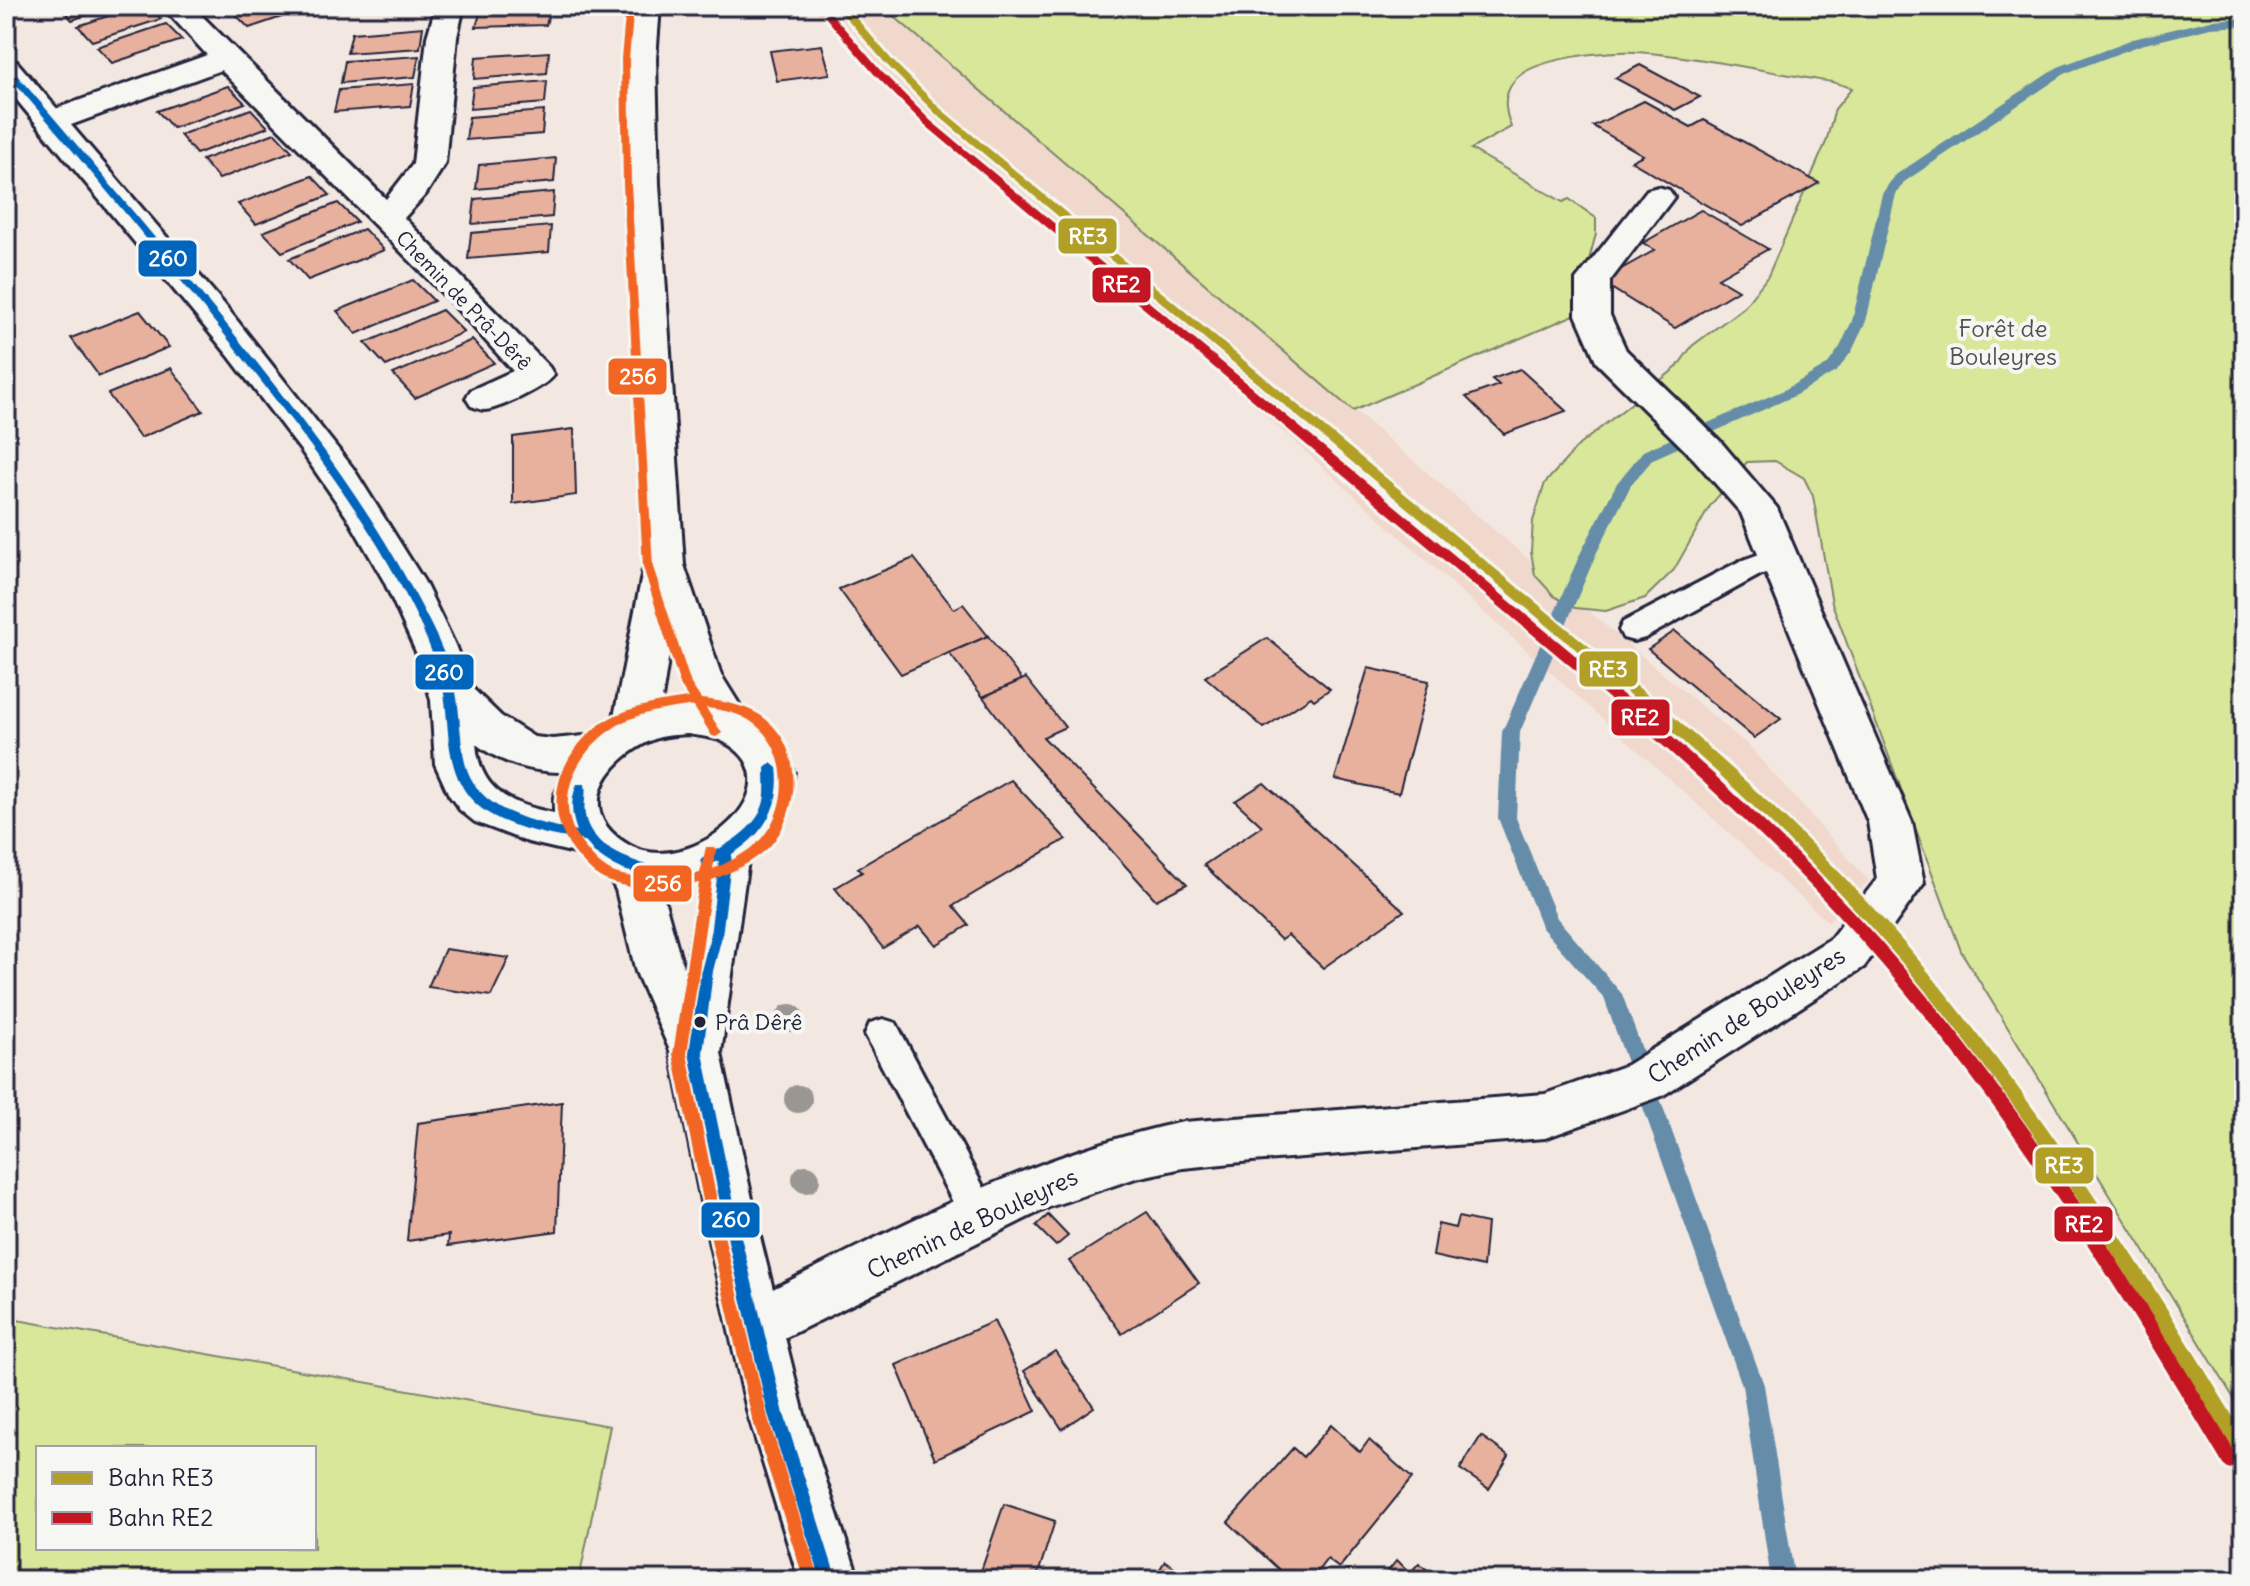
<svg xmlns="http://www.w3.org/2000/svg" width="2250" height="1586" viewBox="0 0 2250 1586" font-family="Delius,sans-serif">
<rect width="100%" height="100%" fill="#f3e8e1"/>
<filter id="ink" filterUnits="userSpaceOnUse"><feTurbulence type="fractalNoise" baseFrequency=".0125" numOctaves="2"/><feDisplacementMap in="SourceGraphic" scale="16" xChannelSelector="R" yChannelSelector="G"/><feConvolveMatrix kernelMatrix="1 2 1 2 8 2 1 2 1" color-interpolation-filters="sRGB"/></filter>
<g filter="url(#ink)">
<polygon fill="#f0d8cd" points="810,6 882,6 1533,563 1535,575 1575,608 1586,609 1749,746 1869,881 1828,922"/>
<g fill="#d8e79a" stroke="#7d846a" stroke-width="2" fill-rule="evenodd">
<path d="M882,6H2244V1415L1961,951L1832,603L1813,496L1804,478L1775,461L1747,462L1710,506L1674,570L1645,598L1606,611L1575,608L1554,596L1535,575L1531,552L1533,521L1545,483L1579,445L1677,367L1692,346L1744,307L1768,276L1826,142L1835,109L1852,88L1832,82C1767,72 1702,57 1637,52C1609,50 1531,58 1514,81C1502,97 1505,110 1511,127L1471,149L1563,202L1569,199L1596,218V234L1574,315L1353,411Z"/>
<path d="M6,1318L610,1426L579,1580H6ZM38,1448H314V1548H38Z"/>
</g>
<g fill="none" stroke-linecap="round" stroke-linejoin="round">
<polygon fill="#658da9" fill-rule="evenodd" points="2244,18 2244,26 2211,28 2141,45 2066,73 1904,182 1896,194 1866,321 1852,351 1837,371 1794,396 1653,459 1631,485 1597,552 1520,732 1516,818 1557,918 1622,994 1764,1385 1795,1580 1771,1580 1742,1385 1604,998 1542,928 1498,818 1502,732 1581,552 1617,483 1643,451 1784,390 1827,365 1840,347 1852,321 1882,194 1894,176 2058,67 2133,39 2211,20"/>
</g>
<g fill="#e8b19e" stroke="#22223b" stroke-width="2">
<polygon points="60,6 113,6 72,20"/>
<polygon points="138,6 149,6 161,19 92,41 78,26"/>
<polygon points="253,6 314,6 249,28 234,13"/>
<polygon points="551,6 546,25 476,27 482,7"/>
<polygon points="166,24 182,40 112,63 97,47"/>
<polygon points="423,27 420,48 347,53 352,33"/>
<polygon points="822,45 830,74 777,81 770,51"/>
<polygon points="549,52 547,73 474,79 476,57"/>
<polygon points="419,56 415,77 341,83 345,61"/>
<polygon points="1640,65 1700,97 1675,110 1615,78"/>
<polygon points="547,81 545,103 470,109 473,87"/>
<polygon points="414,84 410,106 334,112 339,90"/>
<polygon points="228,86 245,103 173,128 157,111"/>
<polygon points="1644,101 1691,127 1704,120 1819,183 1742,226 1631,161 1643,155 1593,126"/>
<polygon points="251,109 268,127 196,154 180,135"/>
<polygon points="544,111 542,134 466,140 469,117"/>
<polygon points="275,133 292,151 219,179 202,160"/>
<polygon points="556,158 554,182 476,189 479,165"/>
<polygon points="312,176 330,195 256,224 238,204"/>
<polygon points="554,192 552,217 472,224 475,199"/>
<polygon points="338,203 357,222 282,252 263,232"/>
<polygon points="1701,210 1768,249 1718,278 1738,290 1675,328 1600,281 1655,250 1643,243"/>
<polygon points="551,226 549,252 468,259 471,233"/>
<polygon points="364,229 384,250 308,280 289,259"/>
<polygon points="413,280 434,301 356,334 337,311"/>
<polygon points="442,310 464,332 386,366 365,343"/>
<polygon points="140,311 169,347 99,376 71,338"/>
<polygon points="472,340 494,363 415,398 393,374"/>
<polygon points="171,368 203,411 140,438 108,394"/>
<polygon points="1520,369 1566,411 1504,434 1466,397 1499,385 1492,379"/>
<polygon points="574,429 576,495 513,504 513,437"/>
<polygon points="914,558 954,609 963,604 988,636 901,674 839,589"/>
<polygon points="1675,631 1781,719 1754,738 1648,649"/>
<polygon points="988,636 1022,680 983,697 949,653"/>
<polygon points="1267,638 1330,689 1314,700 1311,697 1264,728 1205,677"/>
<polygon points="1368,668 1429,681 1399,793 1335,779"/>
<polygon points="1026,678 1065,727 1043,737 1187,884 1156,900 1028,758 983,697"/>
<polygon points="1011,780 1066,839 953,906 969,925 936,945 920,926 883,948 835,888 862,872 858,868"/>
<polygon points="1264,783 1404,911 1323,968 1288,935 1281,940 1204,865 1262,826 1235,801"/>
<polygon points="445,949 509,958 491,996 428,987"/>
<polygon points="562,1102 557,1231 448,1246 449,1235 407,1241 418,1123"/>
<polygon points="1147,1212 1199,1283 1122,1334 1069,1261"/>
<polygon points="1048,1215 1068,1236 1056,1246 1036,1226"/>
<polygon points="1458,1217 1487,1223 1483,1267 1433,1256 1438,1224 1455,1228"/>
<polygon points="994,1321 1036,1411 935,1459 896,1365"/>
<polygon points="1055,1351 1094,1407 1062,1429 1024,1371"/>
<polygon points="1331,1425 1360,1452 1369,1440 1412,1478 1339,1568 1327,1559 1311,1580 1290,1580 1228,1522 1293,1448 1303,1457"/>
<polygon points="1481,1436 1509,1456 1489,1489 1460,1469"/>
<polygon points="1004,1504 1055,1521 1036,1580 978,1580"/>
<polygon points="1397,1560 1410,1573 1419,1563 1439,1580 1381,1580"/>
<polygon points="1165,1561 1193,1580 1153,1580"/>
</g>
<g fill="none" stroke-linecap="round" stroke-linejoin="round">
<g stroke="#22223b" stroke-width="6">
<g id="lane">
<polygon points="1779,547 1789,550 1793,557 1789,564 1760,575 1645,638 1634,641 1623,638 1619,630 1623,622 1740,561"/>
<polygon points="883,1019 896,1023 993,1205 999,1217 993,1229 980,1235 967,1229 865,1034 870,1023"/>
</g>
</g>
<g stroke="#22223b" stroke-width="6">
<g id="street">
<path d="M162,6H192L386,199L413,164L427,37L436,6H464L457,37L445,164L426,194L404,218L549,367L554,375C547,386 498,410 484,410C480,410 475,407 471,406L466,398L471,390L513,371L450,301L221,70L63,128L52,130L41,128L37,121L41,114L207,55Z"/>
<path d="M1658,187L1669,190L1674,197L1610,281V315L1626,350L1720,441L1777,508L1912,822L1924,883L1864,967L1662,1096L1545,1138L1252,1161L1183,1168L1136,1178L1049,1207L776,1342L757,1350L738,1342L730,1324L738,1306C883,1236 1025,1155 1183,1122L1545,1094L1627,1065L1830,939L1877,879L1868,822L1741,513L1694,459L1597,363L1576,315V280L1647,190Z"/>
</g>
</g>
<g stroke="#22223b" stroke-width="6">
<path id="secondary" d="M632,6H660L656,59L659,184L684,565L721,675L746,715L777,735L794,772L791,801L769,842L748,860L721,1053L761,1241L804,1414L859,1580H799L748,1414L709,1241L671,1053L636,972L616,890L609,877L575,853L528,842L475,822L460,810L449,795L435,764L431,700L421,663L384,581L349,520L302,452L228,355L6,87V59L17,62L224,304L353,468L424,581L455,645L470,686L501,716L534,737L553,739L594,735L613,722L644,565L627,184L626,59ZM670,647L680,678L695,703L661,705ZM688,734C699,736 714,737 724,742C803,784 691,881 629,845C572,812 605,761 652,740C663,735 676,735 688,734ZM476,744C501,763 533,773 565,772L554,797V813C511,805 480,791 476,744ZM700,883L685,974L661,888Z"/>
</g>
<use href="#lane" fill="#f6f6f2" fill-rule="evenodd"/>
<use href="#street" fill="#f6f6f2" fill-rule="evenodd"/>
<use href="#secondary" fill="#f6f6f2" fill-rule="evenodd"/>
<g stroke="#f6f6f2" stroke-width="6">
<g id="bus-1">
<path d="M6,66H9C83,151 156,238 227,325C294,409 360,492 411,587C429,620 448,655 456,692C460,714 460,737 464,758C474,812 532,822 577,831C571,814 570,801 577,784H585C587,794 583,805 585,815C590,845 622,857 647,865L649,869L647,873C631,876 610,865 597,855C593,852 589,845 585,842C578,838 564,838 555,836C527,830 493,822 473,801C441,768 452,715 440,675C426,631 403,588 380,549C333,471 276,400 220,329C150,242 79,157 6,73Z"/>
<path d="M771,763L777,768C782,805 764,835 732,854L722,936L713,971L703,1053L742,1241L784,1414L837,1580H821L768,1414L728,1241L689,1053L701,971L710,936L719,861L706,866L702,864L700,861L702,858C725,846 758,829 764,801C766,791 765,779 765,768Z"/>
</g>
</g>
<g stroke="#f6f6f2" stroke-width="6">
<path id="bus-2" d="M626,6H634L629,59L631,184L653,567L691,684L701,699C721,701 742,704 760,715C804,744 802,809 770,846C754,862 732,872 712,880L687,1054L726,1244L768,1418L820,1580H804L752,1418L712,1244L673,1054L699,883C669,890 637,892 608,881C596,877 587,867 579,858C538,812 557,753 605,721C630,706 660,702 688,698L680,685L643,567L623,184L621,59ZM688,706L694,707L712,736L716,737L722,733L706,708C723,710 740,713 753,723C790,750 790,807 761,839C748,853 730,861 713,869L716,850L714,847H706L700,873C672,879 643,882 615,873C604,869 594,859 587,850C550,810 571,757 612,729C634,713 662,710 688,706Z"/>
</g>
<use href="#bus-1" fill="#0065bd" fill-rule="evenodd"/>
<use href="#bus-2" fill="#f26522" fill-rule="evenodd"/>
<g stroke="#f6f6f2" stroke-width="6">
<path id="rail-1" d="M836,6H846L892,60L941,109L1668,712C1753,786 1836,863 1910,950C2037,1101 2143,1266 2244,1435V1461L2238,1458C2135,1285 2029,1111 1897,957C1810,855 1712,765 1610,678L935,113L886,64Z"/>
</g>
<g stroke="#f6f6f2" stroke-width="6">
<path id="rail-2" d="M826,14H832L880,70L931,121L1652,719C1737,794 1819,871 1893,956C2026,1108 2133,1281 2236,1454L2239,1460L2236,1466L2230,1469L2224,1466C2121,1293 2015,1120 1884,967C1796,863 1696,773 1593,685L925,125L874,74L826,18Z"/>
</g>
<use href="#rail-1" fill="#b29f27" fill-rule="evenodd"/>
<use href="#rail-2" fill="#c31622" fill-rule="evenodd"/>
</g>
<g fill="#999693">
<circle cx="790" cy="1018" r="14"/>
<circle cx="798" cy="1099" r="14"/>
<circle cx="806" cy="1179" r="14"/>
</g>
</g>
<circle fill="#22223b" stroke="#f6f6f2" stroke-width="3" cx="700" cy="1022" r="7"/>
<g text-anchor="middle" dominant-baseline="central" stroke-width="8" stroke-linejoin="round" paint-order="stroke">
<g font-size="20" fill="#22223b" stroke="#f6f6f2">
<text transform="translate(464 300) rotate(46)">Chemin de Prâ-Dêrê</text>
</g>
<g font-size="22" fill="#22223b" stroke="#f6f6f2" text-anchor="start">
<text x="715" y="1022">Prâ Dêrê</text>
</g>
<g font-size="24" fill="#505353" stroke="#f6f6f2">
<text x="2003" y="328">Forêt de<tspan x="2003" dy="28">Bouleyres</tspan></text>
</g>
<g font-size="24" fill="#22223b" stroke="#f6f6f2">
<text transform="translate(1746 1015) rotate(-33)">Chemin de Bouleyres</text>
<text transform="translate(972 1223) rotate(-25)">Chemin de Bouleyres</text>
</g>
</g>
<g stroke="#f6f6f2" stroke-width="3">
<rect x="1057" y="217" width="61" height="38" rx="8" fill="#b29f27"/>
<rect x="137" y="239" width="61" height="39" rx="8" fill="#0065bd"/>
<rect x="1091" y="266" width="61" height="38" rx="8" fill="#c31622"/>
<rect x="607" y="357" width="61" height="39" rx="8" fill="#f26522"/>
<rect x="1578" y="650" width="61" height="38" rx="8" fill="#b29f27"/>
<rect x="414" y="653" width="61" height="38" rx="8" fill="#0065bd"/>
<rect x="1610" y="698" width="61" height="39" rx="8" fill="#c31622"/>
<rect x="632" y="864" width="61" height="39" rx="8" fill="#f26522"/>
<rect x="2034" y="1146" width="61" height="39" rx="8" fill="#b29f27"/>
<rect x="700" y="1201" width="61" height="38" rx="8" fill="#0065bd"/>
<rect x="2053" y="1205" width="61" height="38" rx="8" fill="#c31622"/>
</g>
<g font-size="22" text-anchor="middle" font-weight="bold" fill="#fff">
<text x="1088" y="244">RE3</text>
<text x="168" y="266">260</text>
<text x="1121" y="292">RE2</text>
<text x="638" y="384">256</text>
<text x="1608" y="677">RE3</text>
<text x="444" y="680">260</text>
<text x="1640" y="725">RE2</text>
<text x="663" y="891">256</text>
<text x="2064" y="1173">RE3</text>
<text x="731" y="1227">260</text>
<text x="2084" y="1232">RE2</text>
</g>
<rect width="2250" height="1586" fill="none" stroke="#f6f6f2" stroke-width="32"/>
<rect x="16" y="16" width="2218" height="1554" fill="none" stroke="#22223b" stroke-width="3" filter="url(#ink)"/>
<rect x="36" y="1446" width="280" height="104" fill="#f6f6f2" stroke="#a1a1a9" stroke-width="2"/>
<rect x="52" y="1472" width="40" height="12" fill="#b29f27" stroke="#a1a1a9" stroke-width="2"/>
<text x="108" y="1486" font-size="24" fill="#22223b">Bahn RE3</text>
<rect x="52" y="1512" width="40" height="12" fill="#c31622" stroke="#a1a1a9" stroke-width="2"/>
<text x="108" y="1526" font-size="24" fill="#22223b">Bahn RE2</text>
</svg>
